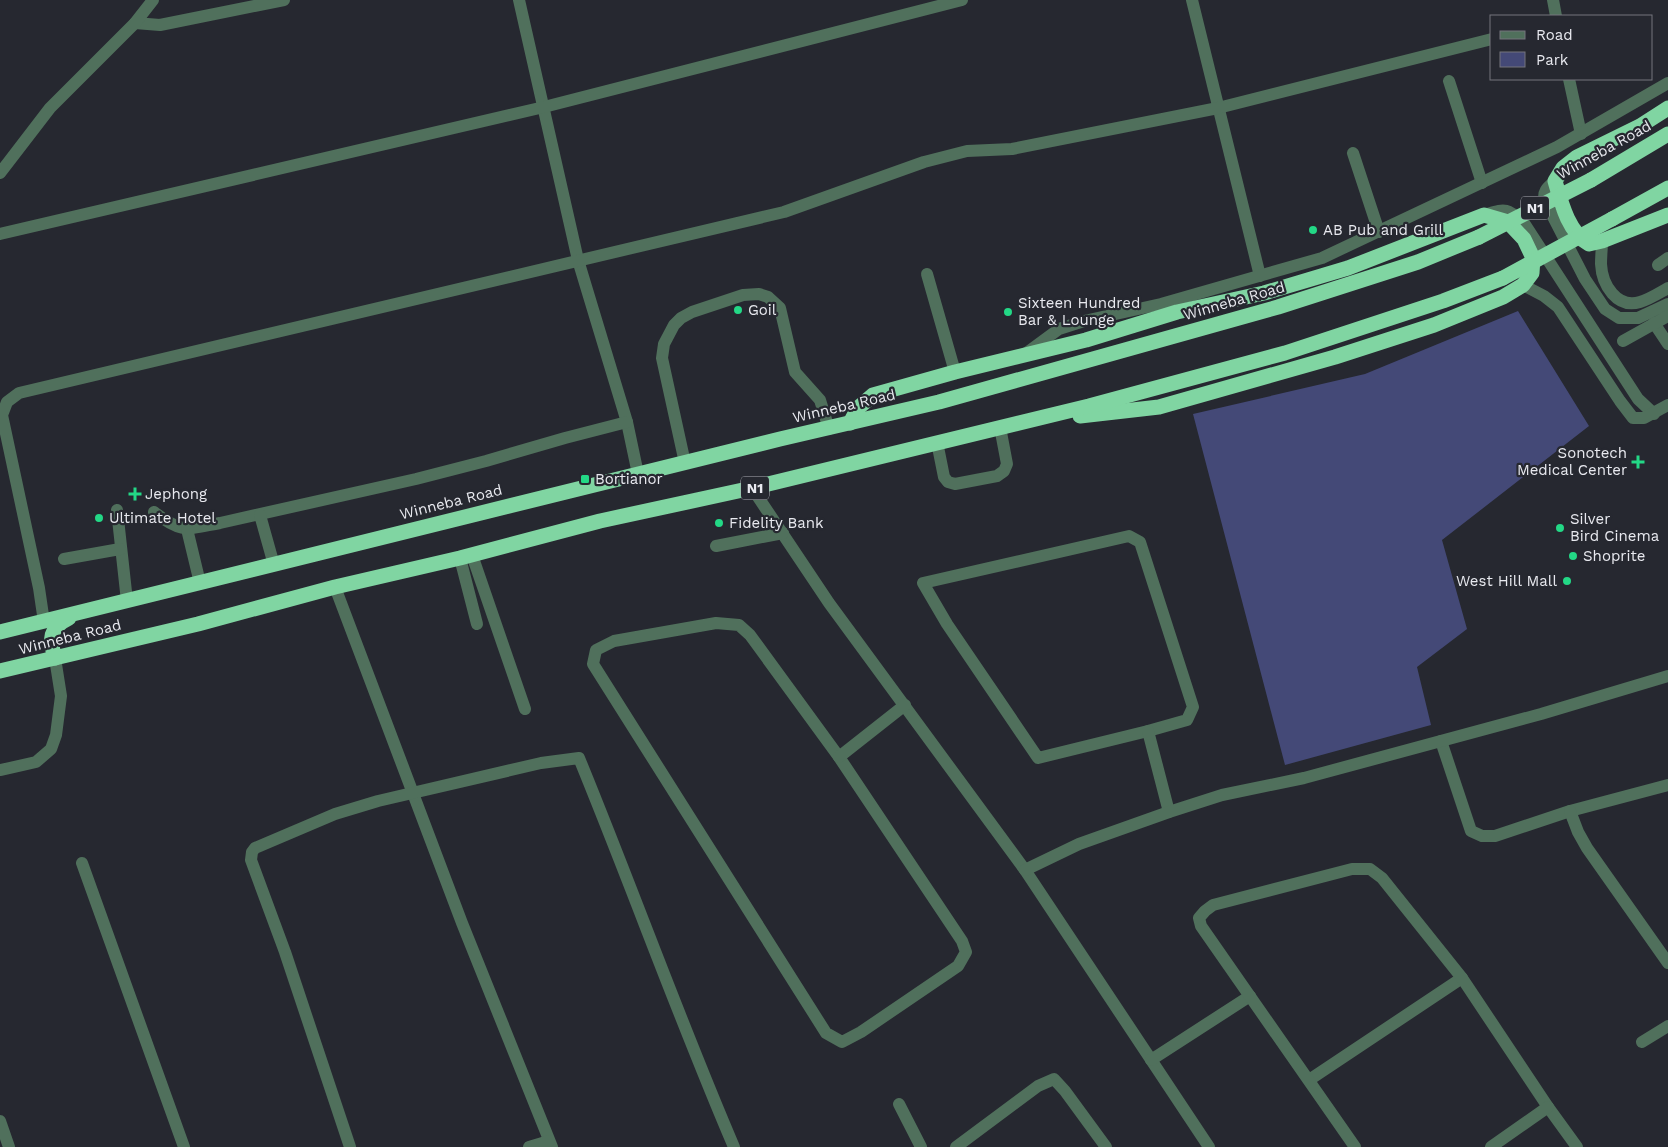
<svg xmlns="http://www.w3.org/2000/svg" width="1668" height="1147" viewBox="0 0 1668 1147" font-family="'Work Sans',sans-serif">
<rect width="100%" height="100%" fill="#262830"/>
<polygon fill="#444977" points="1518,311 1589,426 1442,540 1467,629 1417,667 1431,725 1285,765 1193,414 1365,374"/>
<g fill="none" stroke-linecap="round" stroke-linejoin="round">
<g stroke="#50705c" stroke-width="12">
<polyline points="519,0 578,260 627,422 638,474"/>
<polyline points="1192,0 1260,276"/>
<polyline points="1553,0 1556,16"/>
<polyline points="135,23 160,25 284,0"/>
<polyline points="1569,79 1581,134"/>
<polyline points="1449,81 1482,183"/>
<polyline points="1353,153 1379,232"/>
<polyline points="0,173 50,108 135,23 153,0"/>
<path d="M1555,181C1548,187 1542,191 1545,201L1585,279L1605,309L1619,318H1638L1668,304"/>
<path d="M1484,215C1505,209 1506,207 1524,223L1638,399L1654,414"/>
<polyline points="0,234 544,107 962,0"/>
<path d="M1602,241C1602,248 1601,256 1601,264C1602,285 1617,309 1640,302C1650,299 1659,293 1668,288"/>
<polyline points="1658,265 1668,258"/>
<polyline points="927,274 955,372"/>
<polyline points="1523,285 1544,296 1558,307 1620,401 1633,418 1644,418 1668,405"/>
<polyline points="1654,323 1668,344"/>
<polyline points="1623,341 1668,316"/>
<polyline points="1025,354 1059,329 1084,321 1161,304 1322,258 1557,147 1668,83"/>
<polyline points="937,442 944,477 948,482 955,484 997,476 1004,471 1007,464 1000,427"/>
<polyline points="685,463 662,358 664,344 674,325 681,318 692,312 743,295 759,294 768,297 780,308 795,372 820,400 829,429"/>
<polyline points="752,488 829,603 1025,870 1209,1147"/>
<polyline points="117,510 127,601"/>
<path d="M154,512C182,534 187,529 220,523L416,479L486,461L565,438L627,422"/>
<polyline points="260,515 274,565"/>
<polyline points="187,529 200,583"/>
<polygon points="1129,536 1140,542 1193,707 1187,720 1148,731 1038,758 947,624 923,583"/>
<polyline points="716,546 783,533"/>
<polyline points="472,555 525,709"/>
<polyline points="460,558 477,624"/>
<polyline points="64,559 120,549"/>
<polyline points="335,587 462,923 552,1147"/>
<polyline points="44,622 39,588 2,415 7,402 19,393 784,212 924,162 967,151 1012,149 1218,108 1492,39"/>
<polygon points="716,623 739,625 750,635 839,757 962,941 966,952 958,966 861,1032 842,1042 826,1033 593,664 596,650 614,641"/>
<polyline points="1148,731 1169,812"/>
<polyline points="1441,741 1471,831 1482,836 1495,836 1570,811 1668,785"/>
<polyline points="839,757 905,705"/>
<polyline points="1,770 36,762 51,749 56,735 61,696 55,658"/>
<polyline points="1570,811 1578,832 1587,848 1668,963"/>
<polyline points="82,863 184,1147"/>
<polyline points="1025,870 1079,844 1169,812 1222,795 1304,778 1541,714 1668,676"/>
<polyline points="1642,1042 1668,1026"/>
<polyline points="1151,1060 1250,996"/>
<polyline points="1309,1080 1462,978"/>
<polyline points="899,1104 921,1147"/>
<polyline points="0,1121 9,1147"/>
<path d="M350,1147L285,952L251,860L252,852L255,848L335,814L378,801L541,763L579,758C632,887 679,1019 734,1147"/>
<polyline points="529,1147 549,1141"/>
<polyline points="956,1147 1038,1086 1054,1079 1065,1091 1106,1147"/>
<polyline points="1355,1147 1201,926 1199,918 1205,911 1213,905 1352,869 1370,869 1382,878 1462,978 1548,1107 1577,1147"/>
<polyline points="1491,1147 1548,1107"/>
</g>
<g stroke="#80d5a2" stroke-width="15">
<path d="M1668,108L1640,126L1577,157L1563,168L1555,181C1561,202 1568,232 1589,244L1602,241L1668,215"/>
<polyline points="1591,180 1668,134"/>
<polyline points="1612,219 1668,188"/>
<polyline points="850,423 858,408 873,395 955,372 1086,340 1177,312 1264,293 1348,268 1484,215 1508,222 1524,239 1533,258 1532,273 1523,285 1503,297 1434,325 1335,357 1159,407 1080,416"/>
<polyline points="0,632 780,439 939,402 1278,307 1418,262 1479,237"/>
<path d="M55,658C49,639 49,628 69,618"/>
<polyline points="0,671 198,624 335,587 460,558 600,521 752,488 1089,406 1285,353 1443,301 1503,278"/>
</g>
<g stroke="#80d5a2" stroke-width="15">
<polyline points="1479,237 1591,180"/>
<polyline points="1503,278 1612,219"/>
</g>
</g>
<g fill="#23d886" stroke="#262830" stroke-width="2">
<circle cx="1313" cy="230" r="5"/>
<circle cx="738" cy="310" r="5"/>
<circle cx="1008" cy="312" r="5"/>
<path d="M1635.5 454.5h5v5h5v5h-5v5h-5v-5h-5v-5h5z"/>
<rect x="580" y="474" width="10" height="10" rx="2.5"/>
<path d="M132.5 486.5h5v5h5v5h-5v5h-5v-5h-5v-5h5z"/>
<circle cx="99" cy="518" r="5"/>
<circle cx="719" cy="523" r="5"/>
<circle cx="1560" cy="528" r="5"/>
<circle cx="1573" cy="556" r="5"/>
<circle cx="1567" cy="581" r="5"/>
</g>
<g text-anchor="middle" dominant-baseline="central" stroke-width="4.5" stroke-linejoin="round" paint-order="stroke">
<g fill="#262830" stroke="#aeafb6" stroke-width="1">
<rect x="1521" y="196.5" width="28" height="23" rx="4"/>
<rect x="741" y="476.5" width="28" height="23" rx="4"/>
</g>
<g font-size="14" font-weight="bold" fill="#e8e9ef">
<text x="1535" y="208">N1</text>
<text x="755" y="488">N1</text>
</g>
<g font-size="15" fill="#e8e9ef" stroke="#262830">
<text transform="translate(1604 150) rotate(-29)">Winneba Road</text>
<text transform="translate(1234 301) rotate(-16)">Winneba Road</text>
<text transform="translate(844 406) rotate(-13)">Winneba Road</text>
<text transform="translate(451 502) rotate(-14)">Winneba Road</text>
<text transform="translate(70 637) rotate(-14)">Winneba Road</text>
</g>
<g font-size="15" fill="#e8e9ef" stroke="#262830" text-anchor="start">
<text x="1323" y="230">AB Pub and Grill</text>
<text x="1018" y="303">Sixteen Hundred<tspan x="1018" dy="17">Bar &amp; Lounge</tspan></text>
<text x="748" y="310">Goil</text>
<text x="1627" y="453" text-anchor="end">Sonotech<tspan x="1627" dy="17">Medical Center</tspan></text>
<text x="595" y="479">Bortianor</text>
<text x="145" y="494">Jephong</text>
<text x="109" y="518">Ultimate Hotel</text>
<text x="1570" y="519">Silver<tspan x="1570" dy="17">Bird Cinema</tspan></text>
<text x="729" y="523">Fidelity Bank</text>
<text x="1583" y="556">Shoprite</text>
<text x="1557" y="581" text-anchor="end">West Hill Mall</text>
</g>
</g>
<rect x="1490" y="15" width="162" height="65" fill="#262830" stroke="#74757c"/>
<rect x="1500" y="31" width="25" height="8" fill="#50705c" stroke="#74757c"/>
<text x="1536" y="40" font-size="15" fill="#e8e9ef">Road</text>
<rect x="1500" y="52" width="25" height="15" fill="#444977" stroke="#74757c"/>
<text x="1536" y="65" font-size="15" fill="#e8e9ef">Park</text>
</svg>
